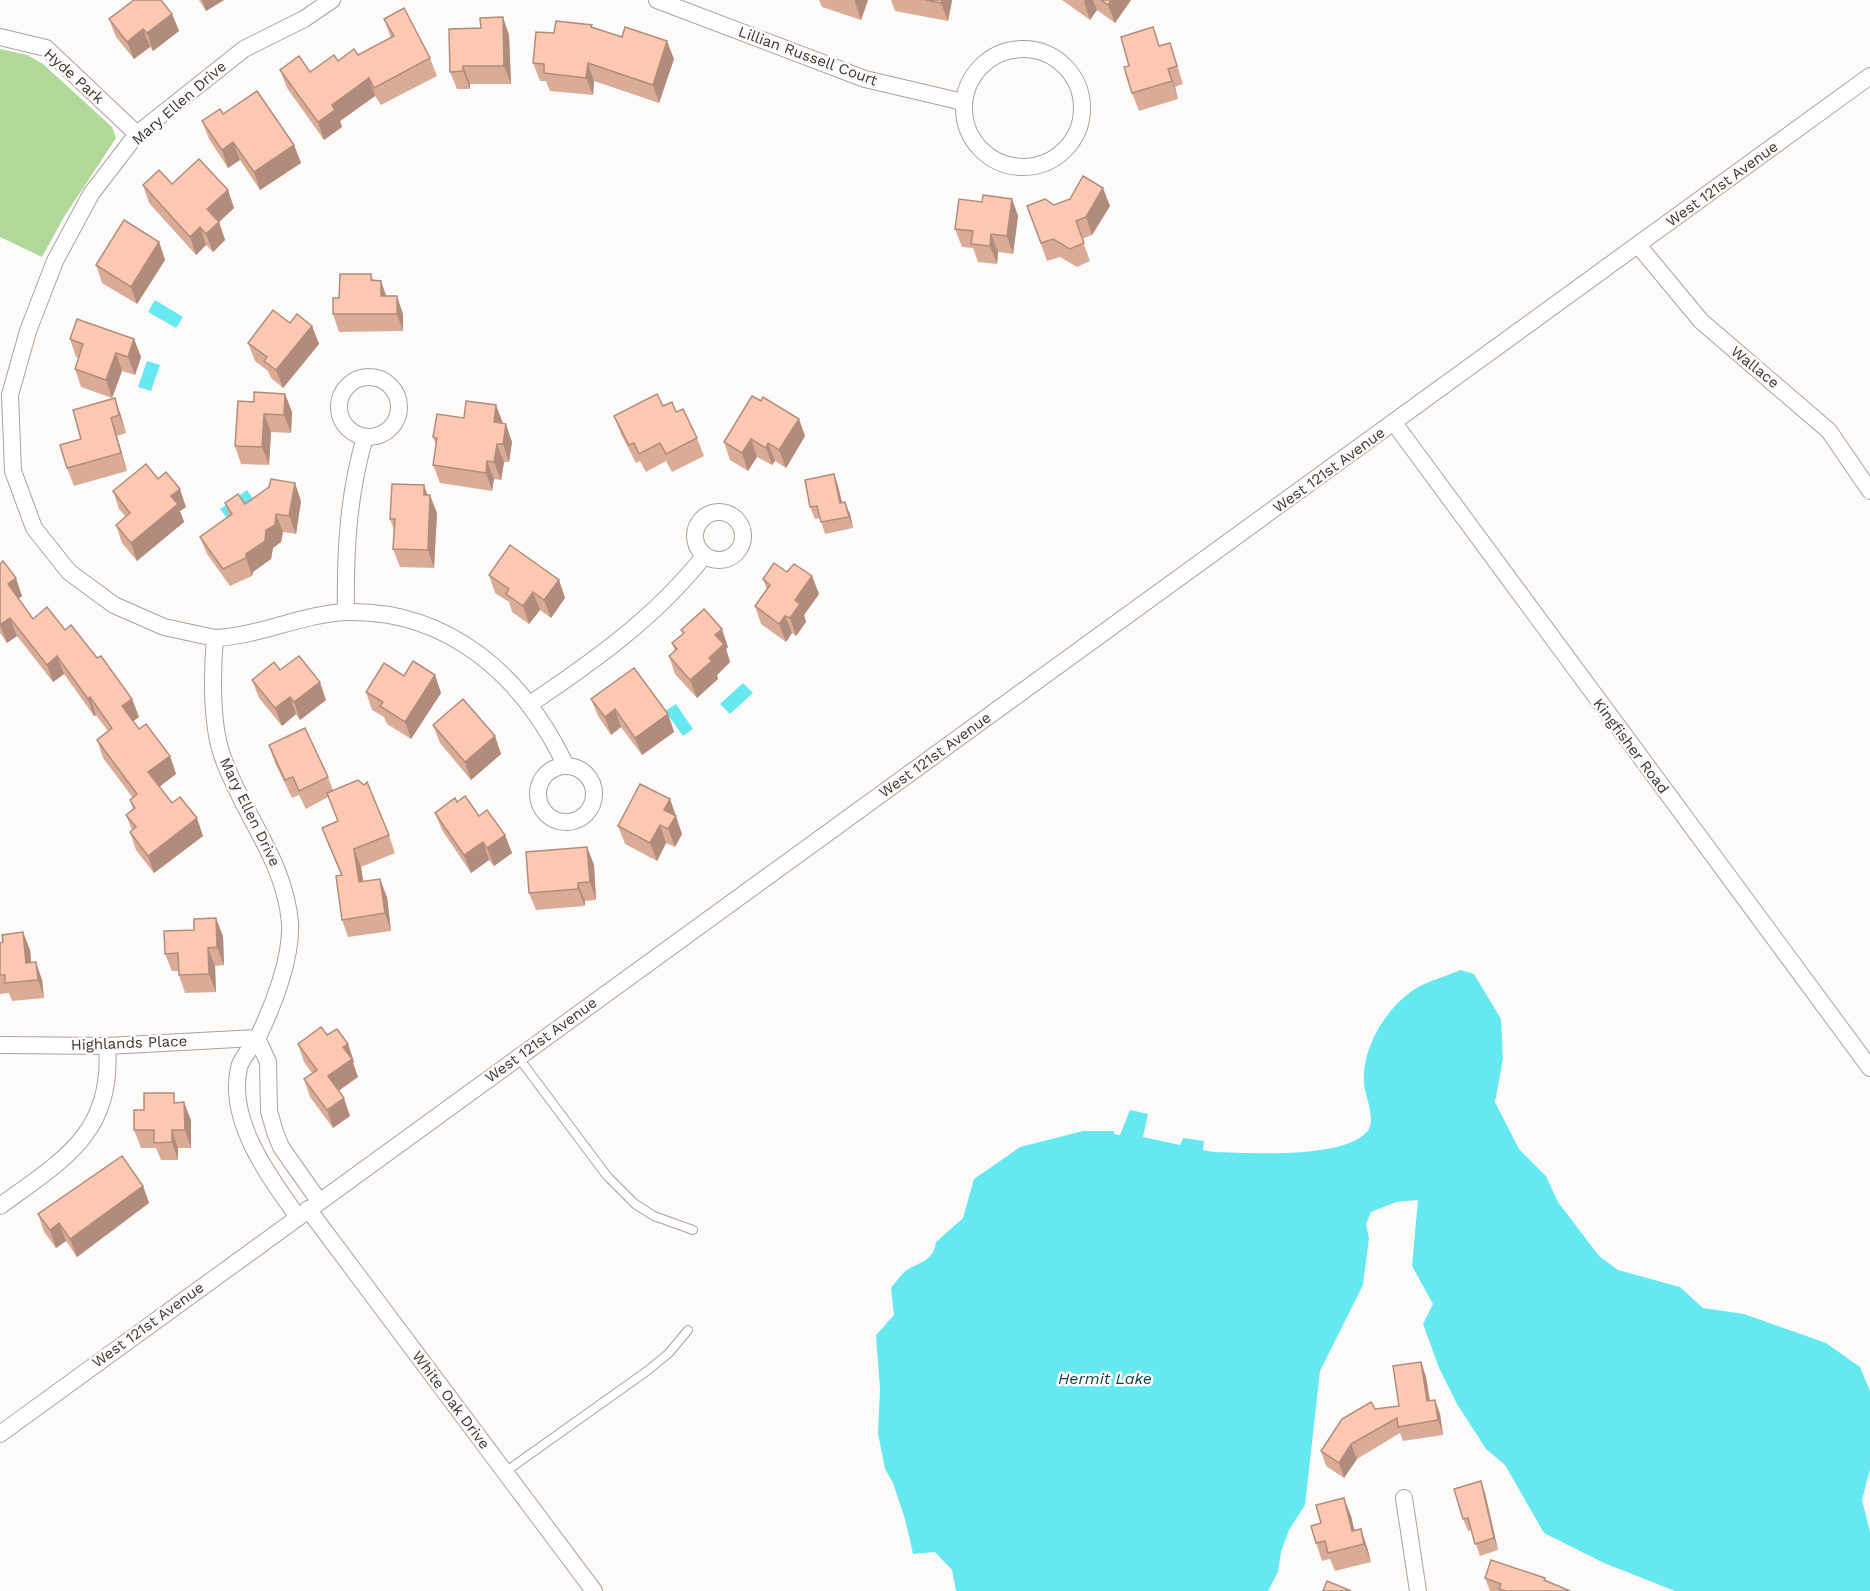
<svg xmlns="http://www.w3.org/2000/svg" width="1870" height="1591" viewBox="0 0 1870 1591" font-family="'Work Sans',sans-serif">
<rect width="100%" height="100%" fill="#fdfbfa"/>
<polygon fill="#b0d898" points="0,49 27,55 43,64 112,127 116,138 64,217 42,257 0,237"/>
<g fill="#66e8f1">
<polygon points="155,300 183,317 176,328 148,312"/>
<polygon points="147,361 160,365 151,391 138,387"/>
<polygon points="247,490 255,502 229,521 220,509"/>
<polygon points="743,683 753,693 730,714 720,704"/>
<polygon points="676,704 693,729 683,736 665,711"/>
<path d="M1461,970L1474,974L1501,1019L1503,1059L1495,1102L1519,1149L1546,1176L1558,1202L1599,1256L1618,1270L1680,1287L1703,1308L1744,1314L1826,1343L1860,1367L1870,1391V1469L1862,1500L1870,1532V1591H1675L1604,1563L1544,1533L1505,1465L1486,1449L1457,1404L1439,1368L1423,1324L1433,1304L1412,1266L1418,1200L1396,1202L1371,1212L1366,1224L1369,1238L1363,1285L1320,1371L1305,1505L1289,1530L1281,1552L1278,1572L1268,1591H956L952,1570L935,1552L913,1554L905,1519L893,1483L885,1469L878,1433L880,1389L876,1335L894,1315L891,1288C896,1282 901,1274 907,1270C922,1261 933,1261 936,1242L963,1218L974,1179L1020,1147L1083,1131H1114V1134L1120,1135L1130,1110L1148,1114L1143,1137L1180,1145L1183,1138L1204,1141L1203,1150L1214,1152C1250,1153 1342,1159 1367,1132C1377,1120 1365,1097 1364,1083C1361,1046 1390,1001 1422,985C1435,979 1449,975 1461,970Z"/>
</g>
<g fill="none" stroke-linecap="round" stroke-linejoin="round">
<g stroke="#aca09c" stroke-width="10">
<g id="lane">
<polyline points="518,1057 607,1176 635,1204 654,1216 693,1230"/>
<polyline points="505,1472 647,1371 669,1353 688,1330"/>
</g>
</g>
<g stroke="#aca09c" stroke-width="18">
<g id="street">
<polyline points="657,0 865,79 963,102"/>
<polyline points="0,37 46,48 137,134"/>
<circle cx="1023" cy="108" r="59"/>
<polyline points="1638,245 1701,321 1829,431 1870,491"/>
<circle cx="369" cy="407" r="30"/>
<polyline points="1394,423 1870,1068"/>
<circle cx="719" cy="536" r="24"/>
<path d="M346,612C345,552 348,495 365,437"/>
<path d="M215,638C260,636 302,614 346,612C449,609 524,677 566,766"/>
<path d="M530,704C594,661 656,617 704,556"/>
<circle cx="566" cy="794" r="28"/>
<polyline points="257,1038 268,1062 269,1111 275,1132 281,1147 319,1201"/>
<polyline points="0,1045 107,1046 257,1038"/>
<path d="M0,1206C63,1160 114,1133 107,1046"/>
<polyline points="308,1209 594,1591"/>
<path d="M298,1217C269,1177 227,1120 239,1068C241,1057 253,1047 258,1037C273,1006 292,958 290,923C285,860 242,814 222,755C211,723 212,672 215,638L164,627L114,605L69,572L34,528L13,471L10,395L28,331L55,261L91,194L137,134L244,49L304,19L332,0"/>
<polyline points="0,1434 1870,76"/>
<polyline points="1404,1498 1418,1591"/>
</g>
</g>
<use href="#lane" stroke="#fff" stroke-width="8"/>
<use href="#street" stroke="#fff" stroke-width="16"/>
</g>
<g fill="#daac98">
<polygon points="199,0 224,0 206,11"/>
<polygon points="819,0 868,0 861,20 822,7"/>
<polygon points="891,0 952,0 948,21 895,11"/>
<polygon points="1062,0 1131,0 1115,23 1097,10 1090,20"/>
<polygon points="172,14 179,31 153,51 150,47 134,59 116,37 109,19"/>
<polygon points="384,19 430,58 437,76 381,105 375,96 340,121 342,127 324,140 287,88 280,70 310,72 338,61 358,55 391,38"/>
<polygon points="593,27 674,59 659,103 594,81 593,95 550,91 546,81 540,81 533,63 554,33"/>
<polygon points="509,35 511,84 470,84 470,89 457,89 450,72"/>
<polygon points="1160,46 1176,61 1183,84 1175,87 1178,99 1139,111 1132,93 1129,66"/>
<polygon points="223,114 294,145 301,163 260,190 240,160 228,168 209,139 202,121"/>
<polygon points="172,184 228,190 234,208 219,222 225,240 213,252 206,245 196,255 149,203 143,185"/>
<polygon points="1012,199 1018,216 1013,254 998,252 997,264 978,262 973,248 962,247 955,229 982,202"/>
<polygon points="1054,205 1110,206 1092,235 1082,239 1090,261 1077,267 1060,257 1047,261 1027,206"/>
<polygon points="159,242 165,260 137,304 102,283 96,265"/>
<polygon points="371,274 373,280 386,296 403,314 403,331 339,332 333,314 339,298"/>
<polygon points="290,323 312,326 319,344 283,388 271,378 268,371 255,361 248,343"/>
<polygon points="70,339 134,339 141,357 135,375 122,371 112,398 81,387 75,369 79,358 76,357"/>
<polygon points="285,394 292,412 291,433 271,432 269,465 241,464 235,446 254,402"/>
<polygon points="752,396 805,436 786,468 775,461 772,465 757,457 748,471 730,460 724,442"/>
<polygon points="115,398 121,416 126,433 117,436 127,471 74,486 67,468 81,439"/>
<polygon points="663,406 676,412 697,438 704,456 672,472 666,461 646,472 640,461 636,463 621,434 614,416"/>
<polygon points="503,423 512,442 509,462 504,462 501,480 494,479 492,491 440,483 433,465 436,445 433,437"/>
<polygon points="834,474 838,486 842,503 850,514 853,528 825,534 820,518 815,519 810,507"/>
<polygon points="158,479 186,507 180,511 184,522 137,561 122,543 116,525 126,517 119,509 113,491"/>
<polygon points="424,485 427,495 437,513 434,568 400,567 393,549 394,530 390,519"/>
<polygon points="301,501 296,534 283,532 281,542 273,548 271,559 253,572 252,576 230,586 207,554 200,537 229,516 225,503 245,504"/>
<polygon points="0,564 22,596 18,599 33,619 65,630 97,658 132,699 139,717 133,721 139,729 170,756 176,774 159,787 172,803 203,836 154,873 136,850 130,832 132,830 126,815 133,810 130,800 133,798 103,758 97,740 108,731 96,715 94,716 64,674 53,682 17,636 7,643 0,633"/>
<polygon points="787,572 812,576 819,594 804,615 806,622 796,636 792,633 786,642 761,624 755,606 767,590 763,579"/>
<polygon points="489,575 559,580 565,598 551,618 540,610 529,624 512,612 509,602 495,593"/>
<polygon points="681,630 728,647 726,649 730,662 717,675 718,679 697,698 675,674 669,656 675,651 672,643 683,634"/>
<polygon points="280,670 326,700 300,720 296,714 282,726 259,698 252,680"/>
<polygon points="435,675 441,693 411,739 387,724 384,717 372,710 366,692 404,676"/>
<polygon points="591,699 668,714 674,732 642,755 621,727 611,735 598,716"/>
<polygon points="433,725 495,736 501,754 471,780 440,743"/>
<polygon points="269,745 328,777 333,790 389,835 395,853 361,867 363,882 387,897 391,931 348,937 342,920 341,875 322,828 338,821 328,797 306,809 299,795 292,798 275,763"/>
<polygon points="670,799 682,834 675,847 666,843 657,861 625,844 618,826"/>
<polygon points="457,802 479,816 505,835 512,853 494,866 489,860 471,873 442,830 435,813"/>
<polygon points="587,847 594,865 596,900 585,901 585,906 536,910 529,893"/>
<polygon points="23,932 30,950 31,962 42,980 44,998 12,1001 9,993 0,994 0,943 3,942"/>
<polygon points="223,936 224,965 215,966 216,992 185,993 179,975 179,971 172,971 165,954"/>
<polygon points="327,1035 348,1044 354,1062 353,1063 358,1077 338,1091 350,1116 333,1128 310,1097 304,1079 312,1073 304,1062 298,1044"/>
<polygon points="178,1103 191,1120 191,1148 178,1148 178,1160 161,1160 156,1148 141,1148 134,1130 144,1110"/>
<polygon points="143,1186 149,1203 77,1257 66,1241 56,1248 44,1232 38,1214"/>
<polygon points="1421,1362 1426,1377 1430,1401 1435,1400 1440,1414 1443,1435 1403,1441 1400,1433 1357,1459 1344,1478 1326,1466 1321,1451 1375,1409 1399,1406"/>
<polygon points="1485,1493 1498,1550 1480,1556 1471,1530 1468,1531 1463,1519"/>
<polygon points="1344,1498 1351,1516 1354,1530 1367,1547 1371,1562 1335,1571 1330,1559 1322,1561 1316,1543 1321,1523"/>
<polygon points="1485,1578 1546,1581 1570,1591 1490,1591"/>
</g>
<g fill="#b18c7c">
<polygon points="202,0 224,0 206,11"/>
<polygon points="855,0 868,0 861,20 855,2"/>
<polygon points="942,0 952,0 948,21 941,3"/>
<polygon points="1085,0 1093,0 1097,10 1090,20 1084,2"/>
<polygon points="1111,0 1131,0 1115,23 1108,5"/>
<polygon points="172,14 179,31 153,51 147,33"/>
<polygon points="503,17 509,35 511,84 504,66"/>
<polygon points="143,29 150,47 134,59 127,42"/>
<polygon points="667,41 674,59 659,103 653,85"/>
<polygon points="588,63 594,81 593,95 586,78"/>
<polygon points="463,66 470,84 470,89 463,71"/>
<polygon points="1168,69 1175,87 1178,99"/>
<polygon points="369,78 375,96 340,121 342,127 324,140 318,122 332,105"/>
<polygon points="233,142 240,160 228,168 222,150"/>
<polygon points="294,145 301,163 260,190 254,172"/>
<polygon points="1103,188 1110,206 1092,235 1086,217"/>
<polygon points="228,190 234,208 219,222 225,240 213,252 206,234 207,209"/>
<polygon points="1012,199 1018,216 1013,254 1007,236"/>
<polygon points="200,227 206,245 196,255 190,237"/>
<polygon points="991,234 998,252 997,264 990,246"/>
<polygon points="159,242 165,260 137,304 131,287"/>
<polygon points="381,281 387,298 387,314 381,296"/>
<polygon points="397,296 403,314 403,331 397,314"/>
<polygon points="312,326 319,344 283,388 276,370"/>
<polygon points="134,339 141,357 135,375 128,357"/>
<polygon points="116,353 122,371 112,398 106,380"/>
<polygon points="285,394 292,412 291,433 284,415"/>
<polygon points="115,398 121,416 126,433 119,415"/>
<polygon points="496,405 503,423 500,440 494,422"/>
<polygon points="264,414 271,432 269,465 262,447"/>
<polygon points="111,418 117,436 127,471 121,453"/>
<polygon points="799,419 805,436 786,468 779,450"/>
<polygon points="506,424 512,442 509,462 503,444"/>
<polygon points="751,439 757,457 748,471 742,453"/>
<polygon points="768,443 775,461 772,465 766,448"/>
<polygon points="497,444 504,462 501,480 494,462"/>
<polygon points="487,461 494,479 492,491 486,473"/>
<polygon points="834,474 838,486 845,515 840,503"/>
<polygon points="295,483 301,501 296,534 289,516"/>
<polygon points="424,485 430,502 430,495 437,513 434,568 428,550 424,495"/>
<polygon points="180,489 186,507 180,511 184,522 137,561 131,543 171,496"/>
<polygon points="845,502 850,514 853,528 849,517"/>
<polygon points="276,514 283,532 281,542 273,548 271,559 253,572 252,576 246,558 246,554 266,530"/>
<polygon points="812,576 819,594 804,615 806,622 796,636 790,618 795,600"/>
<polygon points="16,578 22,596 14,602 8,584"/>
<polygon points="559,580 565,598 551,618 544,600"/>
<polygon points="533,592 540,610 529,624 523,606"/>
<polygon points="785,616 792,633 786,642 779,624"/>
<polygon points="10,618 17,636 7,643 0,625"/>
<polygon points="722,629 728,647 726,649 730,662 717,675 718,679 697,698 690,680 709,658 715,635"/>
<polygon points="57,656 64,674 53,682 47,665"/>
<polygon points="435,675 441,693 411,739 405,722"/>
<polygon points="320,682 326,700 300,720 294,702"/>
<polygon points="90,697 96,715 94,716 88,699"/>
<polygon points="290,697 296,714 282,726 275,708"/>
<polygon points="132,699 139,717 129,724 122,706"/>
<polygon points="615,709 621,727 611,735 605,717"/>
<polygon points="668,714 674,732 642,755 635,738"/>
<polygon points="495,736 501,754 471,780 465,762"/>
<polygon points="170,756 176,774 155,790 148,772"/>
<polygon points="670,799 682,834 675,847 668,829 664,810"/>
<polygon points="197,818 203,836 154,873 148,856"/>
<polygon points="660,825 666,843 657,861 650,843"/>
<polygon points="505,835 512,853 494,866 487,848"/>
<polygon points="483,842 489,860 471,873 464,855"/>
<polygon points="587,847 594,865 596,900 590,882"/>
<polygon points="354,849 361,867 366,900 359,882"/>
<polygon points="380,879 387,897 391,931 385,913"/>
<polygon points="578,883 585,901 585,906 578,889"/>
<polygon points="216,918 223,936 224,965 217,947"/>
<polygon points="23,932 30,950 33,981 26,963"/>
<polygon points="208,948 215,966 216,992 209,974"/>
<polygon points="36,962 42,980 44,998 38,980"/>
<polygon points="348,1044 354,1062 353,1063 358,1077 334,1094 328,1076 343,1047"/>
<polygon points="344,1098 350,1116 333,1128 327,1110"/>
<polygon points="184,1102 191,1120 191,1148 185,1130"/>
<polygon points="172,1130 178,1148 178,1160 172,1142"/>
<polygon points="143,1186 149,1203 77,1257 70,1239"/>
<polygon points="59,1223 66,1241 56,1248 50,1230"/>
<polygon points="1421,1362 1426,1377 1432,1416 1427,1401"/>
<polygon points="1435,1400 1440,1414 1443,1435 1438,1420"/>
<polygon points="1351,1444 1357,1459 1344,1478 1339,1463"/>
<polygon points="1481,1481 1485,1493 1498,1550 1494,1538"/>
<polygon points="1344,1498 1351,1516 1359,1549 1352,1531"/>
<polygon points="1361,1529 1367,1547 1371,1562 1364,1544"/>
</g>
<g fill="#fdc8b1" stroke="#b18c7c" stroke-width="1.5">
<polygon points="134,0 161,0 172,14 147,33 143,29 127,42 109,19"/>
<polygon points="925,0 942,0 941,3"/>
<polygon points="1101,0 1111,0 1108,5"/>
<polygon points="404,8 430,58 374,88 369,78 332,105 335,110 318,122 280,70 299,56 310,72 334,55 338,61 354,49 358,55 394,36 384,19"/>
<polygon points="503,17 504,66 463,66 463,71 450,72 449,29 481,28 480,18"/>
<polygon points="556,21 592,25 591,27 622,37 625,27 667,41 653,85 588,63 586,78 544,73 544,64 533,63 536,32 554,33"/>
<polygon points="1153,27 1159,46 1170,43 1177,66 1168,69 1172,81 1132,93 1124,67 1129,66 1121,37"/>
<polygon points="257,91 294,145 254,172 233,142 222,150 202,121 220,109 223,114"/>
<polygon points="199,159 228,190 207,209 219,222 206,234 200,227 190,237 143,185 159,170 172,184"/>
<polygon points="1083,176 1103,188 1086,217 1076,221 1084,243 1070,249 1053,239 1041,243 1027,206 1045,199 1054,205 1070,199"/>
<polygon points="983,195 1012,199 1007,236 991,234 990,246 971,244 973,231 955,229 959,199 982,202"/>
<polygon points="124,220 159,242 131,287 96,265"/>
<polygon points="340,274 371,274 371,280 381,281 381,296 397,296 397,314 333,314 333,298 339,298"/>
<polygon points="273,310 290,323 297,314 312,326 276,370 264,361 267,357 248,343"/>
<polygon points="77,319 134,339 128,357 116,353 106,380 75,369 83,344 70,339"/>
<polygon points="254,392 285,394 284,415 264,414 262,447 235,446 238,401 254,402"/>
<polygon points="657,394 663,406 672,402 676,412 683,409 697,438 666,454 660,443 639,454 634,443 629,445 614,416"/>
<polygon points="752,396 761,401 763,397 799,419 779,450 768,443 766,448 751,439 742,453 724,442"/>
<polygon points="115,398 119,415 111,418 121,453 67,468 60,445 81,439 73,410"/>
<polygon points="466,401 496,405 494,422 506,424 503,444 497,444 494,462 487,461 486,473 433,465 437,438 433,437 437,414 464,418"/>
<polygon points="146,464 158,479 166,472 180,489 171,496 178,504 131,543 116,525 130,513 113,491"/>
<polygon points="834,474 840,503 845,502 849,517 821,522 817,506 810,507 805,480"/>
<polygon points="271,479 295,483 289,516 276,514 275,525 266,530 265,541 246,554 246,558 223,569 200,537 232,514 225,503 238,494 245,504 269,487"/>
<polygon points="392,484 424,485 424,495 430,495 428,550 393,549 395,519 390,519"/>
<polygon points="510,545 559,580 544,600 533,592 523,606 506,594 509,589 489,575"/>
<polygon points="3,561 16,578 8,584 33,619 47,607 65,630 71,625 97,658 101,656 132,699 122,706 139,729 146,724 170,756 148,772 172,803 180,797 197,818 148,856 130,832 136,827 126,815 135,808 130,800 137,794 97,740 112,728 90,697 88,699 57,656 47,665 10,618 0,625 0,564"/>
<polygon points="774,563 787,572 794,564 812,576 795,600 800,604 790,618 785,616 779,624 755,606 770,585 763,579"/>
<polygon points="704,609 722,629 715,635 724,644 709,658 712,661 690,680 669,656 677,649 672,643 684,633 681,630"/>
<polygon points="299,656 320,682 294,702 290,697 275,708 252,680 274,662 280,670"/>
<polygon points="413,661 435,675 405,722 380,706 383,702 366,692 384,663 404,676"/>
<polygon points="634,668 668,714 635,738 615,709 605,717 591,699"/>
<polygon points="463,699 495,736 465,762 433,725"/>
<polygon points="305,728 328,777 299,791 293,777 285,780 269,745"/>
<polygon points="358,780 364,785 367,782 389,835 354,849 359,882 380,879 385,913 342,920 336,876 342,875 322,828 338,821 327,793"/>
<polygon points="640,784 670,799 664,810 676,816 668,829 660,825 650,843 618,826"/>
<polygon points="465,796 479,816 487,810 505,835 487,848 483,842 464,855 435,813 455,798 457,802"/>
<polygon points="587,847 590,882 578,883 578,889 529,893 526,852"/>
<polygon points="216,918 217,947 208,948 209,974 179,975 178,953 165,954 164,931 194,930 194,919"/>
<polygon points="23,932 26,963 36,962 38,980 5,983 5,975 0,975 0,943 3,942 2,935"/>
<polygon points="321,1027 327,1035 337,1029 348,1044 343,1047 352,1059 328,1076 344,1098 327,1110 304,1079 317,1070 298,1044"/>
<polygon points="144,1093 174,1093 174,1103 184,1102 185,1130 172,1130 172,1142 154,1143 154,1130 134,1130 134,1110 144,1110"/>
<polygon points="122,1156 143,1186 70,1239 59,1223 50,1230 38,1214"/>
<polygon points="1421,1362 1427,1401 1435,1400 1438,1420 1398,1427 1397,1418 1351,1444 1339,1463 1321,1451 1342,1419 1371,1402 1375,1409 1399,1406 1393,1366"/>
<polygon points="1481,1481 1494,1538 1475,1544 1468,1518 1463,1519 1454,1489"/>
<polygon points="1344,1498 1352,1531 1361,1529 1364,1544 1328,1553 1325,1541 1316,1543 1311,1526 1321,1523 1316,1505"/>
<polygon points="1491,1560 1545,1578 1544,1580 1570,1591 1506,1591 1499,1589 1501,1584 1485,1578"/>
<polygon points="1327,1581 1351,1591 1323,1591"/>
</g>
<g text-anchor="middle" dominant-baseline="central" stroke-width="5" stroke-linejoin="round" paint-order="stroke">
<g font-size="15" fill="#393533" stroke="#fdfbfa">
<text transform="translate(808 56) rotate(20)">Lillian Russell Court</text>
<text transform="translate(74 76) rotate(42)">Hyde Park</text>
<text transform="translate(179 103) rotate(-41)">Mary Ellen Drive</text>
<text transform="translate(1722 184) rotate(-36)">West 121st Avenue</text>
<text transform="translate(1755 367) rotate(39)">Wallace</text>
<text transform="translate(1329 470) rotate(-36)">West 121st Avenue</text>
<text transform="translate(1631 746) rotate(53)">Kingfisher Road</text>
<text transform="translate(935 755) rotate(-36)">West 121st Avenue</text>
<text transform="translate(250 812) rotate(64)">Mary Ellen Drive</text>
<text transform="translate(541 1040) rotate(-36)">West 121st Avenue</text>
<text transform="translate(129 1043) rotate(-2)">Highlands Place</text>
<text transform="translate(148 1325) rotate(-36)">West 121st Avenue</text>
<text transform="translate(451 1400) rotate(53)">White Oak Drive</text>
</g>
<g font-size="16" font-style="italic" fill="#074549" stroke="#fdfbfa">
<text x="1105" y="1378">Hermit Lake</text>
</g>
</g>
</svg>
